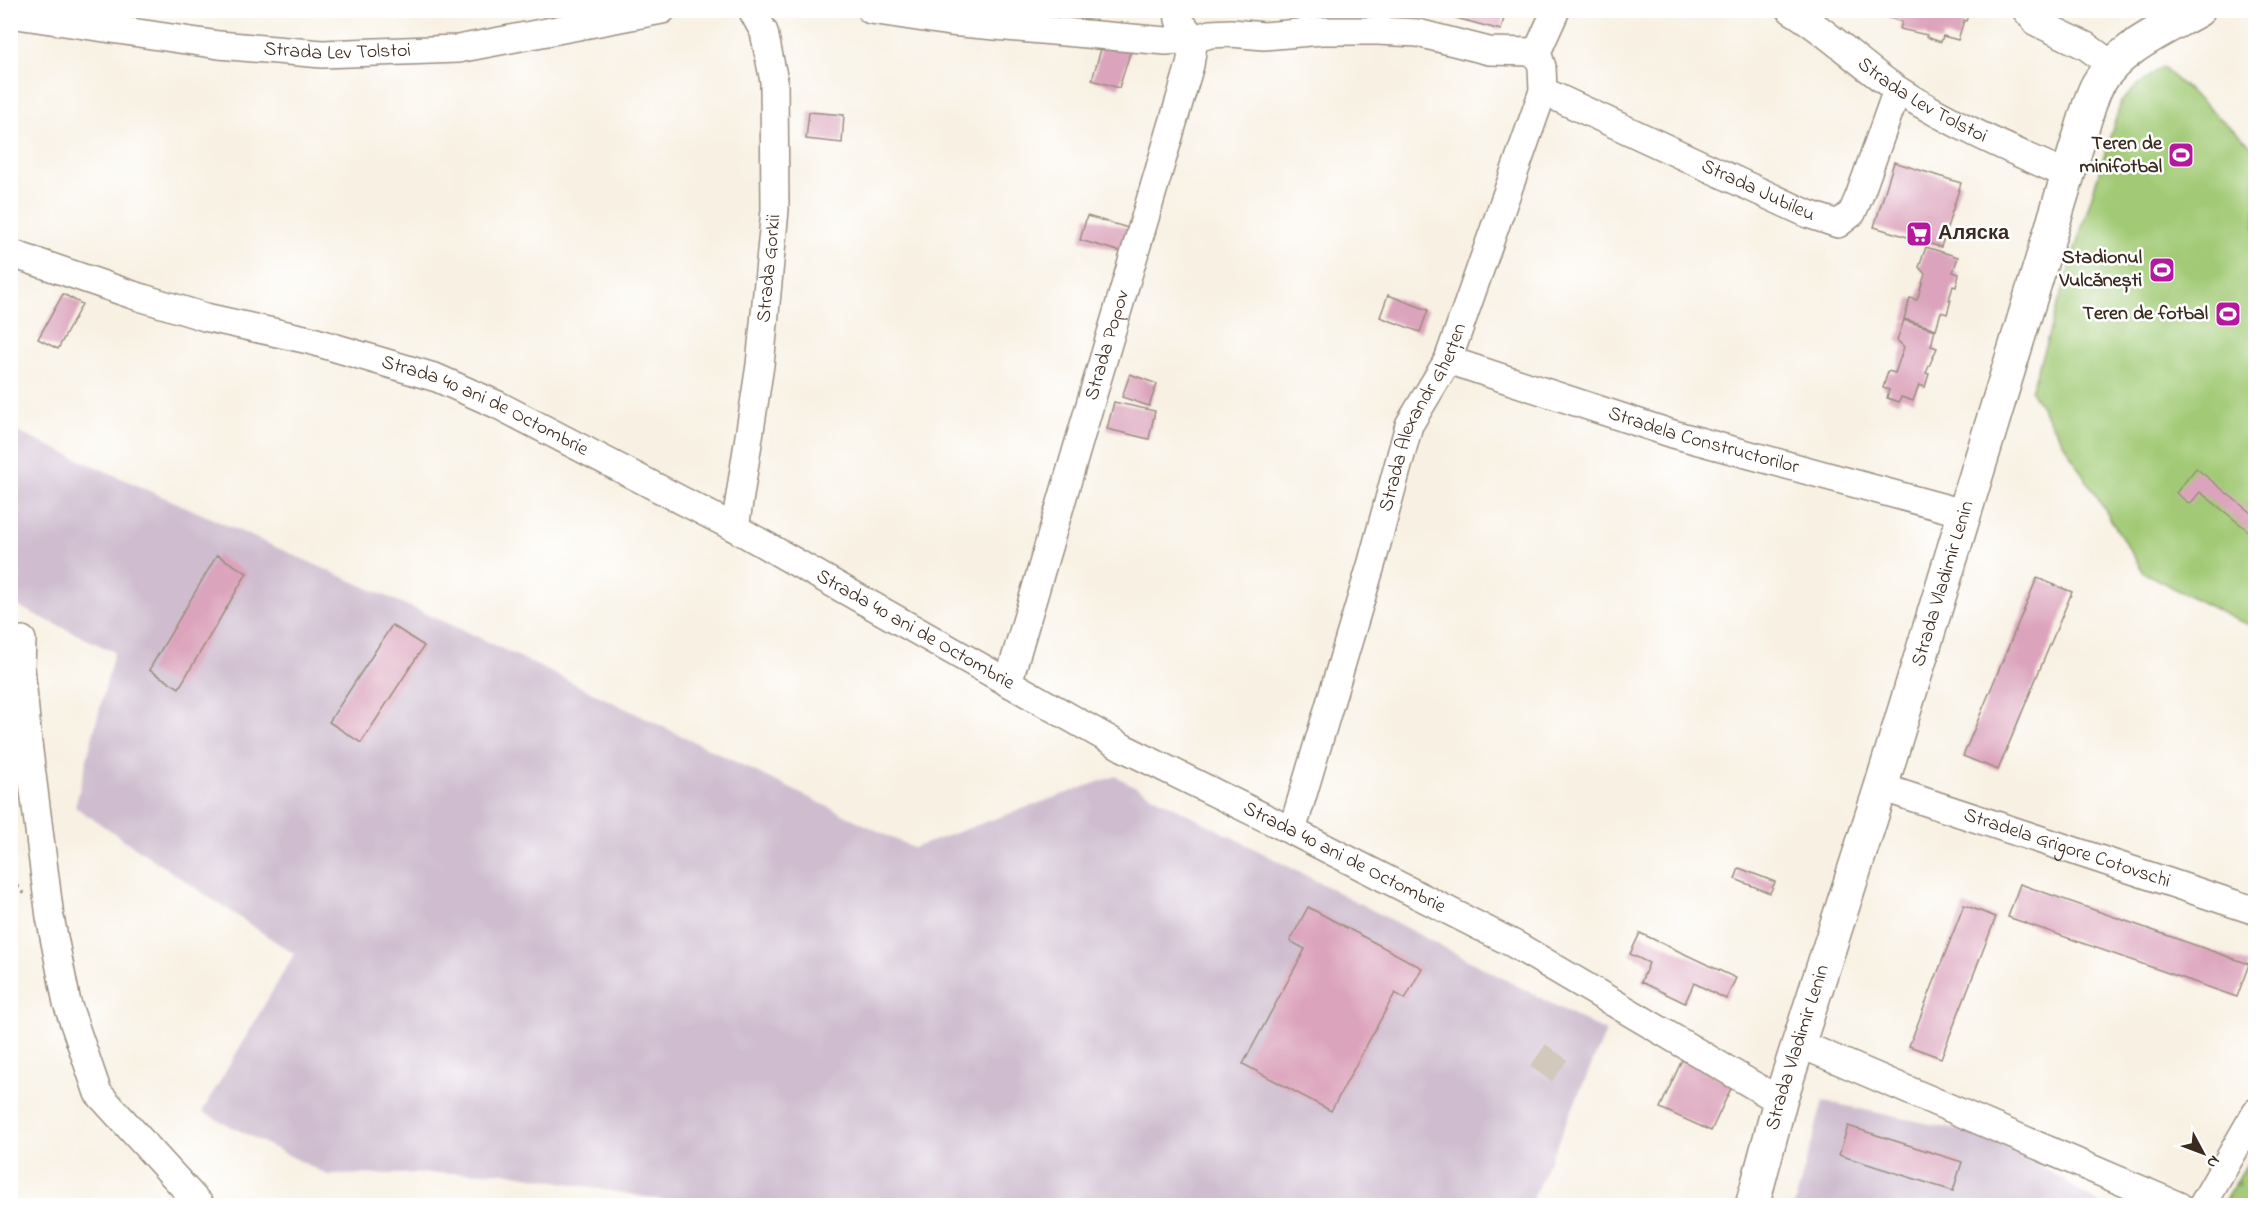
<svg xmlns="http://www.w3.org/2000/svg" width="2266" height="1216" viewBox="0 0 2266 1216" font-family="'Indie Flower',sans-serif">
<defs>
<pattern id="cemetery-stones" width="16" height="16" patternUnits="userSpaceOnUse" patternTransform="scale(1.5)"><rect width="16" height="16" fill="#a2ca76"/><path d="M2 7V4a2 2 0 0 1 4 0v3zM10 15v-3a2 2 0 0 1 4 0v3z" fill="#85a460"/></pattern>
</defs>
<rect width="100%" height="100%" fill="#fff"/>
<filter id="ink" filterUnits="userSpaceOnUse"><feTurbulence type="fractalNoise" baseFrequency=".0167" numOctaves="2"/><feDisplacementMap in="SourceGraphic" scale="12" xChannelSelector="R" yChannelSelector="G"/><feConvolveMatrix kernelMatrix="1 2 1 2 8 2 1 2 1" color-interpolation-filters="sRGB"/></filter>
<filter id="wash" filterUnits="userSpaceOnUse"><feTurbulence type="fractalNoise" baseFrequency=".008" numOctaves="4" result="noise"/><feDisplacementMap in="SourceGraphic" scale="24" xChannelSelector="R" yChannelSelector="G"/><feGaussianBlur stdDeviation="1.35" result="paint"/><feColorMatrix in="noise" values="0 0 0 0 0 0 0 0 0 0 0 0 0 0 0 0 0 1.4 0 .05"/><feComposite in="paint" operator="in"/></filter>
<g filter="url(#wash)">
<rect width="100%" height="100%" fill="#f8f1e3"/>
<g fill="#cfbdcf">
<polygon points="11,429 480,638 913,848 1115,776 1606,1032 1530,1205 696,1206 504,1172 328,1175 202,1112 294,954 75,807 114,652 11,603"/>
<polygon points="1823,1101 2003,1140 2101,1205 1794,1206"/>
</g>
<polygon fill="url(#cemetery-stones)" stroke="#6e7a4a" stroke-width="1.5" points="2255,1151 2255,1205 2222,1205"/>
<polygon fill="#a2ca76" stroke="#6e7a4a" stroke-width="1.5" points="2162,67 2255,149 2255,627 2235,619 2144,573 2031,391 2121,102 2138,85"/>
<g id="blocks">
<g fill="#dca4bc">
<polygon points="1426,10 1494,10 1505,14 1501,30"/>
<polygon points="1889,10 1960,10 1969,13 1966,21 1964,20 1958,40 1943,36 1941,42 1926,37 1927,35 1900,29 1902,22 1887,17"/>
<polygon points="1103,42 1131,50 1119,88 1092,80"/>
<polygon points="809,112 844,115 842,143 806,139"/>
<polygon points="1894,162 1961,183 1941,247 1874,227"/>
<polygon points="1087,216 1132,229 1125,253 1080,240"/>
<polygon points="1926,247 1958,257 1953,272 1959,274 1956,287 1953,286 1949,300 1951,300 1947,314 1941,312 1936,329 1904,319 1910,298 1917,300 1925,274 1919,267"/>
<polygon points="63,294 82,304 58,349 38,339"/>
<polygon points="1388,295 1428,310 1420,332 1380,317"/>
<polygon points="1904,320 1935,330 1931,346 1937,348 1926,373 1929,374 1925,387 1919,385 1913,401 1901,397 1899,402 1887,398 1889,390 1883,388 1888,371 1895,373 1904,347 1897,340"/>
<polygon points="1130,374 1157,384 1149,406 1122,397"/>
<polygon points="1114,402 1155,411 1149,439 1107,429"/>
<polygon points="2196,468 2256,517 2256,537 2200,492 2190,504 2176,493"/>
<polygon points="217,555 247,573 179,688 149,670"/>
<polygon points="2037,578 2072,592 1998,770 1963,756"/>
<polygon points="392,625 424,646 361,743 329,722"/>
<polygon points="1739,868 1775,882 1770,893 1735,879"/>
<polygon points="2020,884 2249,964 2237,997 2008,917"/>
<polygon points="1964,905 1996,917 1941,1058 1909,1046"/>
<polygon points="1308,907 1422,968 1405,999 1395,993 1331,1111 1243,1064 1305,949 1290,941"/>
<polygon points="1640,933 1736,978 1726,999 1694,983 1685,1003 1641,982 1649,963 1630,954"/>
<polygon points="1682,1060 1733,1084 1711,1131 1660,1108"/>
<polygon points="1848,1126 1962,1162 1953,1191 1839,1155"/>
</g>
</g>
</g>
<g filter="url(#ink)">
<use href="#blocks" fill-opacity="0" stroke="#9a8e80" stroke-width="1.5"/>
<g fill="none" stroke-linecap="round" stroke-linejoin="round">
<polyline stroke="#d2c9bc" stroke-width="27" stroke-dasharray="27 14" stroke-linecap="butt" points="1541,1074 1563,1043"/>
<g stroke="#9a8e80" stroke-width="30">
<g id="minor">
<polyline points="871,10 950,22 1166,41 1194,39 1210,34 1231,33 1264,36 1322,31 1377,31 1418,33 1489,51 1537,52"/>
<path id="s1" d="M1791,10C1830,33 1861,66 1898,90C1951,124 2009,149 2066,174"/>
<polyline points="2026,10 2036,22 2086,46 2112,65"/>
<path id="s2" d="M10,14L219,45L322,54L458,49L662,10"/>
<path id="s3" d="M1543,91L1808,214L1838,224L1852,213L1859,197L1897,90"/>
<path id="s4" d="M10,253L133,295L205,317L309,340L437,378L498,405L735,528L1124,748L1292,831L1514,944L1780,1101"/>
<path id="s5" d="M1448,360L1673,434L1963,513"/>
<path id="s6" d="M735,528L760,365L775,210L774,81L764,32L752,10"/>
<polyline points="22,640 21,667 28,743 50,917 67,1003 98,1093 201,1206"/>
<path id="s7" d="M1008,683L1190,65L1194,39L1179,20L1178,10"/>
<path id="s8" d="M1881,787L2256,911"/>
<path id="s9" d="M1292,831L1372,562L1409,425L1448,360L1543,91L1542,67L1537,52L1556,10"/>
<polyline points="1800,1044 2179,1206"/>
<polyline points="2202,1206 2256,1112"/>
</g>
</g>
<g stroke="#9a8e80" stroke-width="36">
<g id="major">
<path id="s10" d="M1752,1206L1780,1101L1881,787L2085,119C2089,107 2092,94 2098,84C2119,48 2163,30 2198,10"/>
</g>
</g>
<polyline stroke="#9a8e80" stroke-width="3" stroke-dasharray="4.5 4.5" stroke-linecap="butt" points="10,878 24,894"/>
<use href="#minor" stroke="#fff" stroke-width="27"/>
<use href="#major" stroke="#fff" stroke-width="33"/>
</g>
</g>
<defs>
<g id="stadium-square" transform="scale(1.35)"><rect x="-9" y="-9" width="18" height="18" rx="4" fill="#b5179e" stroke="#fff"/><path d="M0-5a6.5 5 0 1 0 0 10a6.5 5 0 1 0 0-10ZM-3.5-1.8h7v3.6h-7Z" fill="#fff"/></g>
<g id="supermarket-square" transform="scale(1.35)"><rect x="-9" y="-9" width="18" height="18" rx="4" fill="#b5179e" stroke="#fff"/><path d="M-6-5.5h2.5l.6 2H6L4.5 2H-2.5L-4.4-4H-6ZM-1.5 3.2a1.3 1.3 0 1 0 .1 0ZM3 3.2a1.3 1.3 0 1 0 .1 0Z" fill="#fff"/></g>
</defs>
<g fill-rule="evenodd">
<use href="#stadium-square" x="2181" y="155"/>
<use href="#supermarket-square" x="1919" y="234"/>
<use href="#stadium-square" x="2162" y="270"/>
<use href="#stadium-square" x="2228" y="314"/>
</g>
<g text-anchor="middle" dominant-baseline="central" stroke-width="5" stroke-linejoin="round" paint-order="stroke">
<g font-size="20" fill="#3b2a1e" stroke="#fff">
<text stroke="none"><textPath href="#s2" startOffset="330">Strada Lev Tolstoi</textPath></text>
<text stroke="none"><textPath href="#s1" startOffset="160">Strada Lev Tolstoi</textPath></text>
<text stroke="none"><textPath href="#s3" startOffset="237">Strada Jubileu</textPath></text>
<text stroke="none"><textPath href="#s6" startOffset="262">Strada Gorkii</textPath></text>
<text stroke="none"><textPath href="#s7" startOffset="352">Strada Popov</textPath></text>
<text stroke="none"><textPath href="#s4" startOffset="500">Strada 40 ani de Octombrie</textPath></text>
<text stroke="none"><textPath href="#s9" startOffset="435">Strada Alexandr Gherțen</textPath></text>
<text stroke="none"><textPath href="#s5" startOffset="268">Stradela Constructorilor</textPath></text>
<text stroke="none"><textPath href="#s10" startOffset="651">Strada Vladimir Lenin</textPath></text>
<text stroke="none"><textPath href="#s4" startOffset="986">Strada 40 ani de Octombrie</textPath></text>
<text stroke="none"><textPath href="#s8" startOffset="196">Stradela Grigore Cotovschi</textPath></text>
<text stroke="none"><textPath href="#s4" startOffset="1472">Strada 40 ani de Octombrie</textPath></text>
<text stroke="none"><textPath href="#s10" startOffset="165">Strada Vladimir Lenin</textPath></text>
</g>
<g font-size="20" font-weight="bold" fill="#3b2a1e" stroke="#fff" text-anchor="end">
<text x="2162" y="144">Teren de<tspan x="2162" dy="23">minifotbal</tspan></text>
<text x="1938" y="234" text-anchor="start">Аляска</text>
<text x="2142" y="258">Stadionul<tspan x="2142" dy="23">Vulcănești</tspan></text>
<text x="2208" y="314">Teren de fotbal</text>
</g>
</g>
<rect width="2266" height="1216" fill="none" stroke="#fff" stroke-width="36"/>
<g transform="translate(2203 1153) rotate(131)" stroke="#ffffff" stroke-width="4.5" paint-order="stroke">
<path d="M0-4.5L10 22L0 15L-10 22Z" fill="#3b2a1e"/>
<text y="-9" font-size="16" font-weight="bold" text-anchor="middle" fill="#3b2a1e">N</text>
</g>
</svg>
